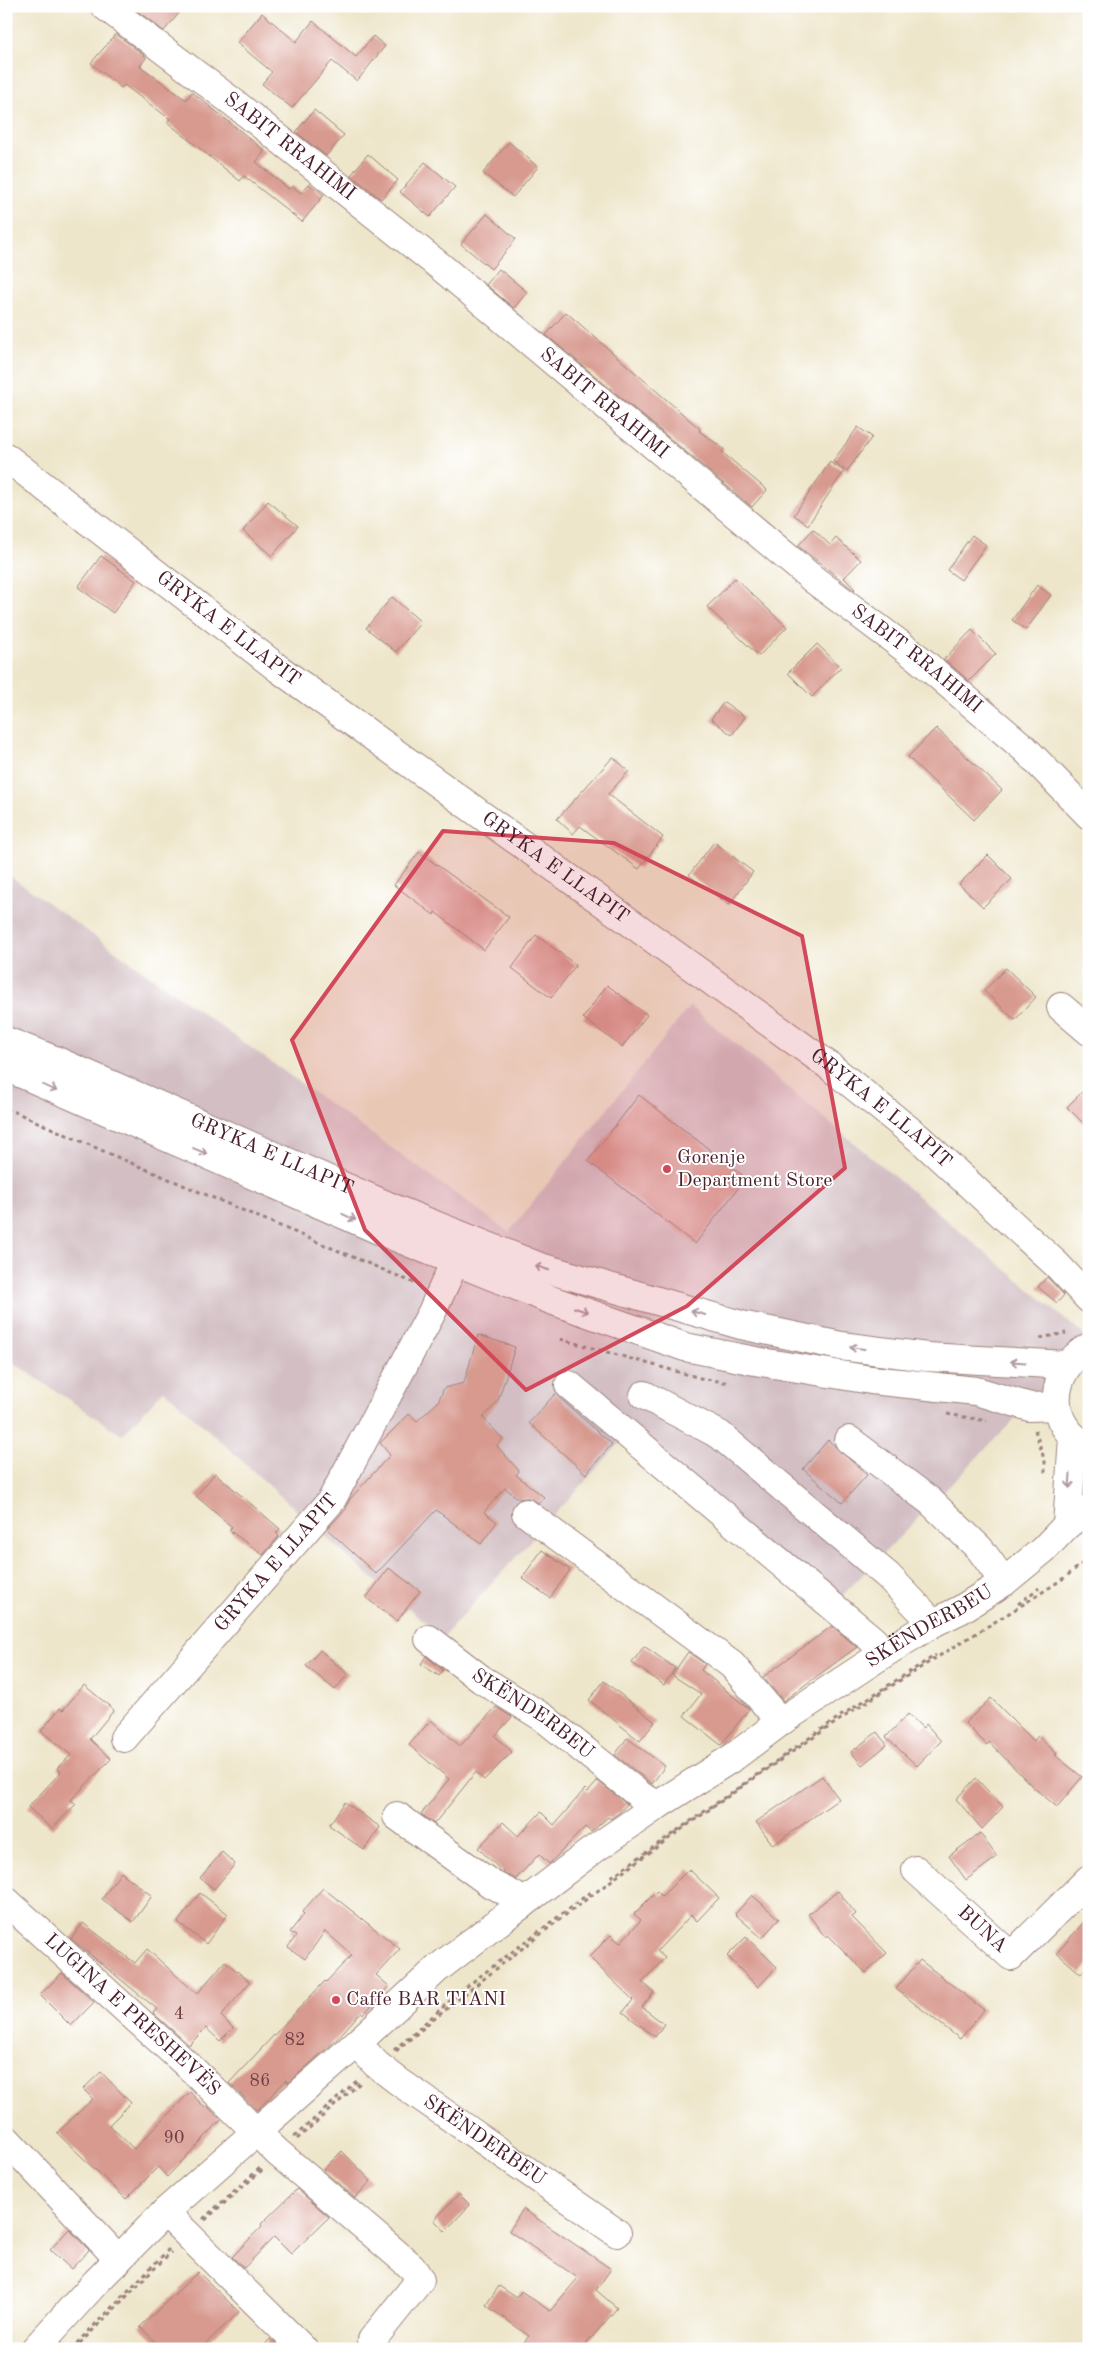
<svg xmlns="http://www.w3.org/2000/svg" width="1095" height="2355" viewBox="0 0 1095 2355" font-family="'Old Standard TT',serif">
<rect width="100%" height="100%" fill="#fff"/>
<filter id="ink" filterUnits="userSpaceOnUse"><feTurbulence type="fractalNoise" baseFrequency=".02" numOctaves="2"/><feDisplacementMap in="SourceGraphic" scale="10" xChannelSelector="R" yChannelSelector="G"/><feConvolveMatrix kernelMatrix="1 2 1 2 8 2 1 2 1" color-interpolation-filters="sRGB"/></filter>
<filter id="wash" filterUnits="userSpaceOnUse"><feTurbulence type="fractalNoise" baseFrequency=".0096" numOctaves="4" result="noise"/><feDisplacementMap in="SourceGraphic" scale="20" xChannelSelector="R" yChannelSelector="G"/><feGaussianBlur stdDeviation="1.12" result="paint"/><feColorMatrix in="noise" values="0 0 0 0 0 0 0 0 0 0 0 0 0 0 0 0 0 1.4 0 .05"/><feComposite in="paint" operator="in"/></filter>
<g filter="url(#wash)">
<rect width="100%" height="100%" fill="#eee6cb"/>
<polygon fill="#d2bec3" points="6,873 509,1232 690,1006 1089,1339 1089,1343 834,1604 630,1432 443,1637 359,1567 164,1390 122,1435 6,1358"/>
<g id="blocks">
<g fill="#d89a8f">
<polygon points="131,6 185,6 164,31"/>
<polygon points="262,13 296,42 313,21 356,57 373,36 385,46 357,81 332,61 292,108 262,84 272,72 237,43"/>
<polygon points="116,34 144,55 146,58 140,66 186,100 192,92 265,151 256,162 289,189 292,186 301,193 309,184 324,195 302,222 244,176 240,181 167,122 170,119 124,85 121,88 91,63"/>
<polygon points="314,110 344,135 326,156 296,132"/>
<polygon points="509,142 538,167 513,197 483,173"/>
<polygon points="368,154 398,180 381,199 351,175"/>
<polygon points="425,162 455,187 430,217 400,192"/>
<polygon points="487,214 516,239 491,269 461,244"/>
<polygon points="499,269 527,292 514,308 486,285"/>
<polygon points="566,312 700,429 699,431 724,449 722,452 767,490 752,507 546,335"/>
<polygon points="858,427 872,437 847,471 833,461"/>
<polygon points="830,462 844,471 808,525 794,515"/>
<polygon points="268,501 298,526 272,556 243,531"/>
<polygon points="813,529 830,545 836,538 861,560 844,578 855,589 854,590 798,546"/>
<polygon points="972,535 986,545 961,580 947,570"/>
<polygon points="101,556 136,581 113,613 78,587"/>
<polygon points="735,578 787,627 759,656 707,607"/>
<polygon points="1037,585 1051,595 1026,630 1012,620"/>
<polygon points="392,597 421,622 396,652 366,628"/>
<polygon points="972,630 996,654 969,681 944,659"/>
<polygon points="817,644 841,667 812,697 788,673"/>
<polygon points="724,702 745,717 732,735 711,719"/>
<polygon points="936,728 1002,790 974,820 908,757"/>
<polygon points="613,757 629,771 608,794 663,837 639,869 580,826 573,834 557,819"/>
<polygon points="714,842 753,872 729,905 689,875"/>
<polygon points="419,852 509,917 484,950 435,912 434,915 394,885"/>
<polygon points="988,855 1012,879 983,907 959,884"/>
<polygon points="536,935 576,965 551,998 512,968"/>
<polygon points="1006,968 1036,997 1015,1020 984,991"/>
<polygon points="607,985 647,1015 622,1047 583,1018"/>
<polygon points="1089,1085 1089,1129 1067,1107"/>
<polygon points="639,1095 746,1178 695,1244 588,1161"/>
<polygon points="1047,1277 1064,1295 1057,1303 1038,1287"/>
<polygon points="478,1335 515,1347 498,1401 483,1418 503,1439 497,1446 519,1471 516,1475 544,1497 539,1503 528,1498 519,1499 505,1488 484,1512 497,1522 481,1544 436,1510 376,1574 327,1529 347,1508 346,1507 350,1499 390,1455 380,1443 409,1414 417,1421 438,1402 444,1388 464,1383"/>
<polygon points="555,1394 612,1444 586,1474 529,1423"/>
<polygon points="828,1440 867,1475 842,1503 803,1469"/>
<polygon points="215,1473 280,1529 276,1533 279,1536 263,1555 229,1530 232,1527 196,1496"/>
<polygon points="542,1550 570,1570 550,1598 522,1578"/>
<polygon points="389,1568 420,1591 397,1621 366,1598"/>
<polygon points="832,1626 857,1647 783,1701 763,1677"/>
<polygon points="644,1646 675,1668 664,1685 632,1663"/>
<polygon points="320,1650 348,1674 335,1690 306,1666"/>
<polygon points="688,1652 705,1664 701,1670 749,1709 721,1745 684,1716 701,1694 672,1675"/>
<polygon points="426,1656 443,1670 439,1676 421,1664"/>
<polygon points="604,1681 655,1722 640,1741 589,1700"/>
<polygon points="84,1685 114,1710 90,1739 111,1759 71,1800 76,1804 52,1829 28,1807 61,1772 57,1768 71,1755 41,1731 60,1708 63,1710"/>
<polygon points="991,1698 1034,1741 1038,1736 1057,1754 1055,1755 1082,1777 1057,1807 1033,1787 989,1742 987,1745 965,1723"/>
<polygon points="496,1707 512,1717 495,1736 512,1752 484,1780 476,1772 434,1824 421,1814 449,1779 409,1745 431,1720 460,1746"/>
<polygon points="908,1714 923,1728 926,1724 941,1741 917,1766 886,1737"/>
<polygon points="877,1732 887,1745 862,1765 851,1752"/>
<polygon points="627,1738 665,1766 652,1784 615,1755"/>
<polygon points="822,1776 839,1799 773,1845 756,1822"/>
<polygon points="976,1778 1003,1807 982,1829 956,1799"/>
<polygon points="598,1781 627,1804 619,1813 610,1819 608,1817 591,1832 585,1827 549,1864 539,1854 516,1879 505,1874 478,1848 503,1822 518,1836 541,1812 554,1825 585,1789 588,1792"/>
<polygon points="345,1802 380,1827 364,1850 329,1825"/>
<polygon points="980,1833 997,1857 966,1880 949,1856"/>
<polygon points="222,1852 235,1864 214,1889 200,1878"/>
<polygon points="689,1869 719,1898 697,1921 691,1915 657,1951 665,1958 642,1982 654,1992 642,2007 664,2024 655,2037 623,2012 633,2000 589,1957 611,1935 620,1943 641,1920 634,1914 657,1891 662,1896"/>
<polygon points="121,1872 152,1896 133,1922 102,1899"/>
<polygon points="323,1888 400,1949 376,1975 389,1986 364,2014 361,2012 335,2041 288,2083 286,2080 257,2110 229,2083 325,1981 326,1982 352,1955 325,1931 305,1959 288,1947 296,1936 290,1932 304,1914 302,1912"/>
<polygon points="838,1891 856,1914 852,1917 887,1953 866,1973 828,1935 825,1937 808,1914"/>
<polygon points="200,1893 228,1914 206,1944 178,1922"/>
<polygon points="752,1895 779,1919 762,1938 735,1914"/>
<polygon points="1089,1916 1089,1964 1081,1974 1057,1953"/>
<polygon points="83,1923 135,1963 147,1949 197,1994 225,1961 250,1982 221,2016 233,2028 220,2041 206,2028 189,2045 153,2013 157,2009 71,1939"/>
<polygon points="746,1937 777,1967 758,1987 727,1956"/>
<polygon points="920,1960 984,2010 960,2039 896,1989"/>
<polygon points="62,1973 94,2002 71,2026 40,1995"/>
<polygon points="101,2072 131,2103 109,2125 134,2149 190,2092 205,2108 207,2106 221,2120 167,2177 158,2167 126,2199 57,2133 93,2099 83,2089"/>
<polygon points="342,2151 371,2181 355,2198 323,2170"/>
<polygon points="297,2189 329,2217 291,2254 274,2237 244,2268 232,2257 262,2226 261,2224"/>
<polygon points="459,2194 470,2205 445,2231 434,2220"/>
<polygon points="523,2209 611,2269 596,2290 617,2308 582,2349 532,2349 524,2342 529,2336 486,2305 499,2286 517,2298 521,2291 550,2311 578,2278 509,2231"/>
<polygon points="69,2229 89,2250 71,2269 50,2250"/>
<polygon points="198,2272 239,2312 200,2349 163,2349 140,2327"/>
<polygon points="270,2339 281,2349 261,2349"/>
</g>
</g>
</g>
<g filter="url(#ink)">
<use href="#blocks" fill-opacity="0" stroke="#9c827b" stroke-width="1"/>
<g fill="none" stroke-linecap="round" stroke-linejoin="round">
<g stroke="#9c827b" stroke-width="30">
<g id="minor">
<path id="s1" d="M105,6L234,103L441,267L813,579L918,658L1025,749L1089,815"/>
<path id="s2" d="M6,457L279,669L828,1065L920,1139L1057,1265L1089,1299"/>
<polyline points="1061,1007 1089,1031"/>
<polyline points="569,1385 874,1641 880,1656"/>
<polyline points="644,1395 720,1435 888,1576 933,1623"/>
<polyline points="849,1440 930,1501 980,1549 1004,1582"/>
<polyline points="526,1513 732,1665 772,1712 783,1720"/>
<path id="s3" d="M429,1639L481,1679L544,1718L641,1796L658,1805"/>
<path id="s4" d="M124,1738L331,1501L432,1312L455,1261"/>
<polyline points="397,1816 491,1884 513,1895 520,1906"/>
<path id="s5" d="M916,1870L1011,1956L1089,1879"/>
<path id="s6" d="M6,1901L193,2070L277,2152L412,2267L420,2280L372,2340"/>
<path id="s7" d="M357,2043L376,2064L398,2081L617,2233"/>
<polyline points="6,2139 111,2251 116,2263"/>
<polyline points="165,2212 303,2349"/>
</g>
</g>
<g stroke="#9c827b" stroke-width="30">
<g id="major">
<path id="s8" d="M6,1041L57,1061L400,1211L540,1267L741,1325L841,1346L927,1357L1067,1365"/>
<polyline points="6,1067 388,1234 551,1300 685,1347 755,1361 871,1380 976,1391 1030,1407 1056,1406"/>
<path d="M1089,1347C1048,1370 1044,1426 1089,1447"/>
<polyline points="1067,1525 1073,1437"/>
<path id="s9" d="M35,2349L96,2282L165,2212L357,2043L438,1968L593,1850L658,1805L735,1756L783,1720L880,1656L933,1623L960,1610L1004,1582L1043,1550L1067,1525L1089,1509"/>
</g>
</g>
<g stroke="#9c827b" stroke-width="3" stroke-dasharray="4 4" stroke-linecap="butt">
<polyline points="6,1108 110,1154 419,1285"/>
<polyline points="1040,1338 1066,1333"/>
<polyline points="560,1339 700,1378 730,1383"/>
<polyline points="947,1414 987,1421"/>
<polyline points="1035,1430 1045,1462 1045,1473"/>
<polyline points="1018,1604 1039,1588"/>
<polyline points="611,1877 842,1715 936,1655"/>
<polyline points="394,2050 466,1987 592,1891"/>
<path d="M396,2051C545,1925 702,1811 865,1703C930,1660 999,1621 1064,1578L1089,1558"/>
<polyline points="294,2137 359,2079"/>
<polyline points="297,2139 361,2082"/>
<polyline points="203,2219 260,2168"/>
<polyline points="205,2220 262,2170"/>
<polyline points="71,2349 169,2249"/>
<polyline points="74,2349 171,2252"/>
</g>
<use href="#minor" stroke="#fff" stroke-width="28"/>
<use href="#major" stroke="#fff" stroke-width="28"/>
</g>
<defs><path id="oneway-shaft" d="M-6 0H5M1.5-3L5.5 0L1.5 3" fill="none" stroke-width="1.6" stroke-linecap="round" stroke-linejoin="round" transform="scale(1.25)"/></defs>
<g stroke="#ae9aa0">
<use href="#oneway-shaft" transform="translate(50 1088) rotate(24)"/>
<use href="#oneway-shaft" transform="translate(200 1151) rotate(23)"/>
<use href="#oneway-shaft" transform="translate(349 1217) rotate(24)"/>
<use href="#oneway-shaft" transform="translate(542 1268) rotate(-162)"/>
<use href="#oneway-shaft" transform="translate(581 1310) rotate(19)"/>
<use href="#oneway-shaft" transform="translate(698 1313) rotate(-164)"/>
<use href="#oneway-shaft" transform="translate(857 1348) rotate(-172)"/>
<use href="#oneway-shaft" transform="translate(1018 1362) rotate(-176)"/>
<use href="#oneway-shaft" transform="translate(1070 1481) rotate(94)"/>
</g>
</g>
<path fill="#d1495b" fill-opacity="0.2" stroke="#d1495b" stroke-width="4" stroke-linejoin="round" d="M443,831L614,843L802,936L845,1168L687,1306L526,1390L365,1230L292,1040Z"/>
<g fill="#d1495b" stroke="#fff" stroke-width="2">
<circle cx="667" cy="1169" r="5"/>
<circle cx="336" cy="2000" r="5"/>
</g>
<g text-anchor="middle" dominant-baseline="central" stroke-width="4" stroke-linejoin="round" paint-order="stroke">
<g font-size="18" fill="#6e3e44">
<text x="179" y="2014">4</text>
<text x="295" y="2040">82</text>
<text x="260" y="2081">86</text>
<text x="174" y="2138">90</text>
</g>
<g font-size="20" fill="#4a1f2b" stroke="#fff">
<text stroke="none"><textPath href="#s1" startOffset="232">SABIT RRAHIMI</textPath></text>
<text stroke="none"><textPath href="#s1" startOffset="638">SABIT RRAHIMI</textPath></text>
<text stroke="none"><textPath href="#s2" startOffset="281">GRYKA E LLAPIT</textPath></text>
<text stroke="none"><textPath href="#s1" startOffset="1042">SABIT RRAHIMI</textPath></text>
<text stroke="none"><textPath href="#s2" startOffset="686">GRYKA E LLAPIT</textPath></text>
<text stroke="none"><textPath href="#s2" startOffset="1091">GRYKA E LLAPIT</textPath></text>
<text stroke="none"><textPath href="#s8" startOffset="289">GRYKA E LLAPIT</textPath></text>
<text stroke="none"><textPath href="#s4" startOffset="232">GRYKA E LLAPIT</textPath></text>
<text stroke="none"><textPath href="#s9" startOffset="1154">SKËNDERBEU</textPath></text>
<text stroke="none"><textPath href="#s3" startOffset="128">SKËNDERBEU</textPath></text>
<text stroke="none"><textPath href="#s5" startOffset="89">BUNA</textPath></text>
<text stroke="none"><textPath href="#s6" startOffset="170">LUGINA E PRESHEVËS</textPath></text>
<text stroke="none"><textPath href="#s7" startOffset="161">SKËNDERBEU</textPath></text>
</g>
<g font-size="20" fill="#4a1f2b" stroke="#fff" text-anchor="start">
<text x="677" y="1158">Gorenje<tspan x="677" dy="23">Department Store</tspan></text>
<text x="346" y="2000">Caffe BAR TIANI</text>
</g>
</g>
<rect width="1095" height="2355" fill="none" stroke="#fff" stroke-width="25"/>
</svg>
